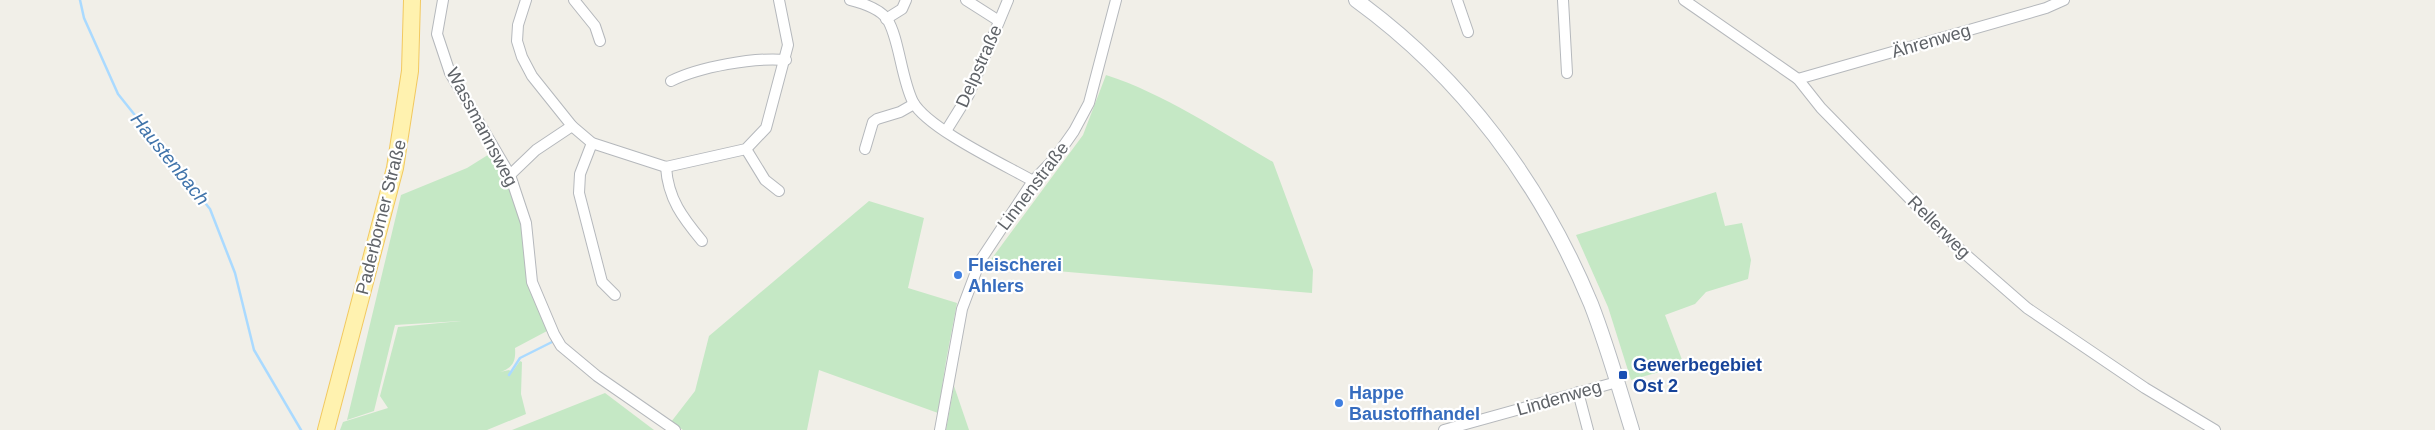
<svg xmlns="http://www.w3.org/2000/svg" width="2435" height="430" viewBox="0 0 2435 430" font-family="Arial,sans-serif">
<rect width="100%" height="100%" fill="#f1efe8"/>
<g fill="#c5e8c5">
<path d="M1106,75C1165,94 1219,131 1273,162L1313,270L1312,293L987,265L1083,135Z"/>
<path d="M491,153L506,179L521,224L527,283L547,331L515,348C516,361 513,368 500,372L509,370L512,372L520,361L522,362L521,394L526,414L487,430H340L343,422L388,408L380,396L398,327L461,321L395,325L374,411L347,420L401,195L467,168Z"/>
<polygon points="1716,192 1725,226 1742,223 1751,260 1748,279 1706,292 1695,304 1665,315 1684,365 1631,380 1608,307 1576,235"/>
<polygon points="869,201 924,218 908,288 957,303 946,361 938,413 819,370 807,430 683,430 671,422 695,391 709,336"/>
<polygon points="954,386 969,430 946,430"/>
<polygon points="605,393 654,430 512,430"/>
</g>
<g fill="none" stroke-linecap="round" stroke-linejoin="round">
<g stroke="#aadaff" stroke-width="2.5">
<polyline points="80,0 84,18 118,94 210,209 235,273 254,350 301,430"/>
<polyline points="509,375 520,358 552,342"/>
</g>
<g stroke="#b5b8bc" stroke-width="12">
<g id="street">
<polyline points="443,0 437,34 450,73 510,175 526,223 532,282 554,334 561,346 597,376 675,430"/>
<polyline points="526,0 518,25 517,41 522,57 532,76 572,126 592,143 666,167 746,149 766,128 788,45 779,0"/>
<polyline points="574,0 595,26 600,41"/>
<path d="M850,0C862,3 879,8 887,19C899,37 901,78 913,102C928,129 1005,165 1033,181"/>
<polyline points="966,0 999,21"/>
<polyline points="1457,0 1468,32"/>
<polyline points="1563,0 1567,73"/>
<polyline points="1684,0 1798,79 1821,108 1956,246 2027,308 2145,388 2215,430"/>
<polyline points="886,19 902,9 906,0"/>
<polyline points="1798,79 2046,8 2064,0"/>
<path d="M671,81C699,67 754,57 786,60"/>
<polyline points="946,131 969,94 1008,0"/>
<polyline points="592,143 580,174 579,193 602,282 615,295"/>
<polyline points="746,149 765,180 779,191"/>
<polyline points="865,149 873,122 877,119 900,112 914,104"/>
<path d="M666,167C668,199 683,218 702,241"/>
<polyline points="510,175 536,150 572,126"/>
<polyline points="1578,392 1588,430"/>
<polyline points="940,430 962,309 980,261 1033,181 1055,158 1074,131 1089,103 1116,0"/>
<polyline points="1444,430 1617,382"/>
</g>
</g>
<g stroke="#b6babf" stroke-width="16">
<path id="secondary" d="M1356,0C1462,77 1541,183 1591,304C1607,345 1619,388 1632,430"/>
</g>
<g stroke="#f2c960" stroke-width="18">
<polyline id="primary" points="326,430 395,168 410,71 412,0"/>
</g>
<use href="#street" stroke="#fff" stroke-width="10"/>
<use href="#secondary" stroke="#fff" stroke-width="14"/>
<use href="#primary" stroke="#fff2af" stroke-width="16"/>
</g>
<g fill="#3f7fe0" stroke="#fff" stroke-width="2">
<circle cx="958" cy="275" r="5"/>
<circle cx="1339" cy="403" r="5"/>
</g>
<rect fill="#1a4fb4" stroke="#fff" stroke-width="2" x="1618" y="370" width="10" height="10" rx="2.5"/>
<g text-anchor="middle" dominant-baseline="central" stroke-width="4.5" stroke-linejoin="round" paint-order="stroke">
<g font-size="18" fill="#5f6368" stroke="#fff">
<text transform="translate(1931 41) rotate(-16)">Ährenweg</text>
<text transform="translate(979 66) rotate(-66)">Delpstraße</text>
<text transform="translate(482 127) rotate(62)">Wassmannsweg</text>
<text transform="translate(1033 186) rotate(-53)">Linnenstraße</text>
<text transform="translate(381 217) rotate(-76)">Paderborner Straße</text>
<text transform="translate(1939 227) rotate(45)">Rellerweg</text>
<text transform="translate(1559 398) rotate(-16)">Lindenweg</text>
</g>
<g font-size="18" font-weight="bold" fill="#366cbe" stroke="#fff" text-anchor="start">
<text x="968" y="265">Fleischerei<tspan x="968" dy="21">Ahlers</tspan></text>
<text x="1349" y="393">Happe<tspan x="1349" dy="21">Baustoffhandel</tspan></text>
</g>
<g font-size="18" font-weight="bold" fill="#164399" stroke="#fff" text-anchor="start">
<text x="1633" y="365">Gewerbegebiet<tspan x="1633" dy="21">Ost 2</tspan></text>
</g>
<g font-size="19" font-style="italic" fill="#4174aa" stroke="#fff">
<text transform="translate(170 159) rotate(51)">Haustenbach</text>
</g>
</g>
</svg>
